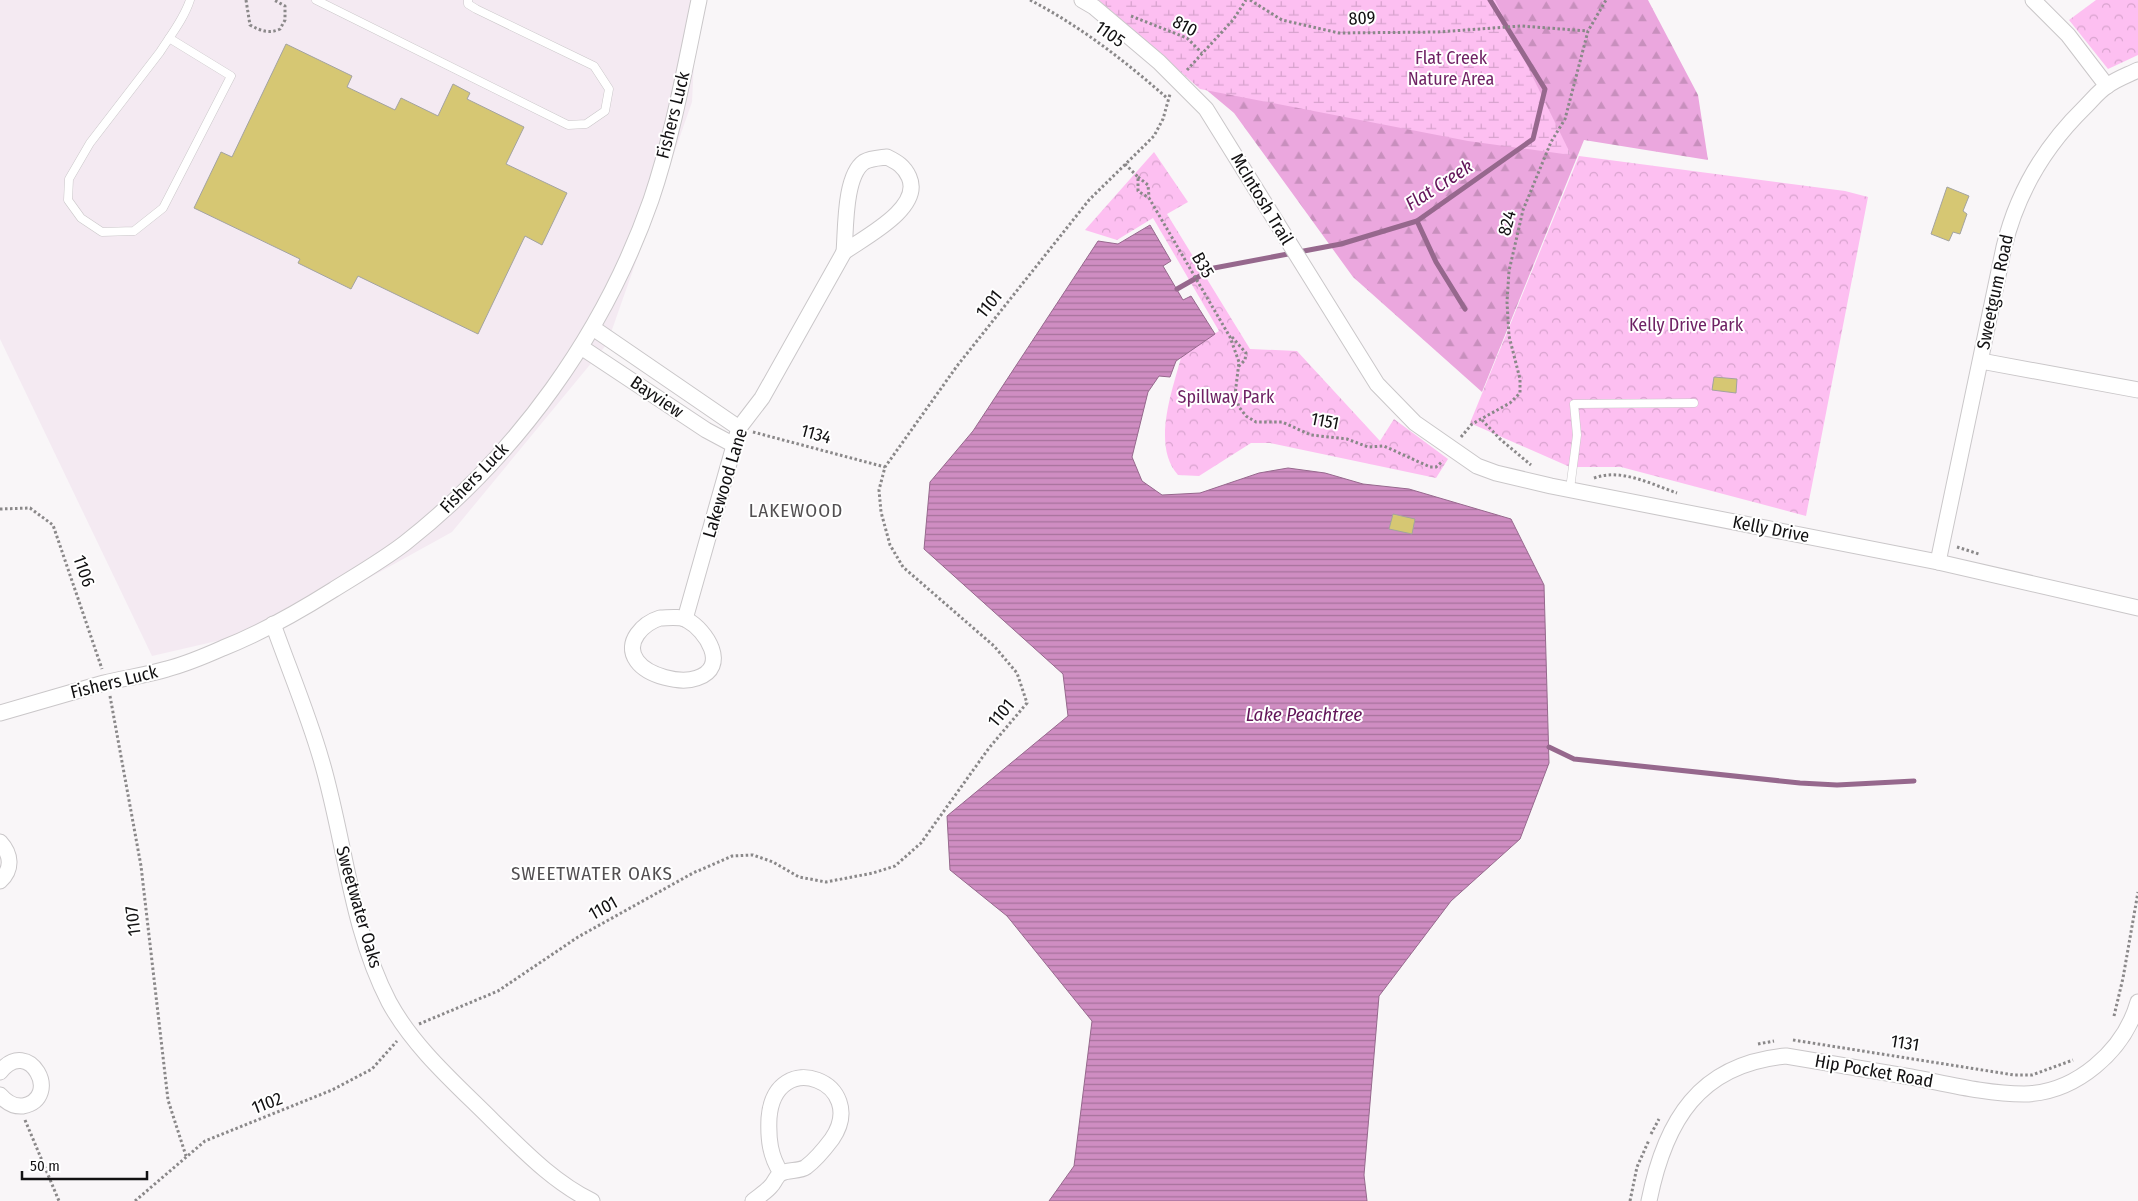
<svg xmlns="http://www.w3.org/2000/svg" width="2138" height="1201" viewBox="0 0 2138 1201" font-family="'Fira Sans Condensed',sans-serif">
<defs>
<pattern id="forest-firs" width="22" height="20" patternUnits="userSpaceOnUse" patternTransform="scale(1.25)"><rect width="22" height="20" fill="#eba7de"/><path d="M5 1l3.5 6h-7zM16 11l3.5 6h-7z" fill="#c88fbd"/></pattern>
<pattern id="wetland-marsh" width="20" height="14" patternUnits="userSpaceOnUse" patternTransform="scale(1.25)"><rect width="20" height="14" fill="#fdbff1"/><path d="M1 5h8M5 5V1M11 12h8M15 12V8" fill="none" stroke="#d8a3ce"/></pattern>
<pattern id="park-crowns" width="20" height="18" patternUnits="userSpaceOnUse" patternTransform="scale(1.25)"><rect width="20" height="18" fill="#fdbff1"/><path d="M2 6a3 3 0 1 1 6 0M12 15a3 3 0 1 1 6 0" fill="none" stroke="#d8a3ce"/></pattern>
<pattern id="water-rules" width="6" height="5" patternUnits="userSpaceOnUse" patternTransform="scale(1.25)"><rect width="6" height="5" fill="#cf8dc2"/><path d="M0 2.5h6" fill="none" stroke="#a7729c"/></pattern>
</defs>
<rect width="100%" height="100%" fill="#f9f6f8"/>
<polygon fill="#f4eaf2" points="0,0 697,0 692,102 607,344 452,532 282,626 152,656 0,339"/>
<polygon fill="url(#forest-firs)" points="1099,0 1648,0 1698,95 1708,160 1584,140 1482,392 1353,277 1234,113"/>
<polygon fill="url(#wetland-marsh)" points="1099,0 1495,0 1571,155 1468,141 1200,89"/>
<g fill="url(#park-crowns)">
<polygon points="2096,0 2138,0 2138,55 2108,69 2069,20"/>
<path d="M1154,152L1188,202L1167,214L1250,349L1297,351L1380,441L1394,419L1448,459L1436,478L1270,443H1251L1199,476L1178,475C1151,445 1173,389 1182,354L1219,331L1153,218L1117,240L1085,230Z"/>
<polygon points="1579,156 1845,191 1868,197 1806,516 1621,467 1570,467 1470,423"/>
</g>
<polygon fill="url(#water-rules)" stroke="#96688d" points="1150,225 1171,261 1163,266 1183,300 1191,296 1215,334 1176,361 1170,377 1159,376 1148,392 1132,457 1142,481 1162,495 1200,493 1259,473 1288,468 1325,473 1363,484 1409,489 1511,519 1544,585 1549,763 1520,839 1451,901 1379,996 1364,1175 1367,1201 1049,1201 1074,1166 1092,1021 1007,916 950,870 947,816 1068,716 1063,674 924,549 930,482 973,431 1098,241 1118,244"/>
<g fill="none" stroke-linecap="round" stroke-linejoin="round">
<g stroke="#96688d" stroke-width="5">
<polyline points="1417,221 1436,262 1465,309"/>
<polyline points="1177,289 1214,268 1341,244 1417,221 1533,139 1545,89 1490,0"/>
<polyline points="1549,747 1574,759 1800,783 1837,785 1914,781"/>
</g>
</g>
<g fill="#d6c773" stroke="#a3a3a0">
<polygon points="286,44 352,76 347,87 395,110 401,98 438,116 453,84 470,93 467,99 524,127 506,164 567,193 542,245 525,236 478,334 358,276 351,289 298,263 300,259 194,208 221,152 232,157"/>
<polygon points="1947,187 1969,196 1963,211 1967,214 1960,234 1953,232 1949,241 1931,234"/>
<polygon points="1714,377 1737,379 1736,393 1712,390"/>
<polygon points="1393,514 1415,519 1412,534 1389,529"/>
</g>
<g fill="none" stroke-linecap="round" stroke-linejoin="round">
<g stroke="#cac7c9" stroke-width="9">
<g id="service">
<polyline points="316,0 568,125 586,124 605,111 609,89 594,66 476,9 468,4 468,0"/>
<path d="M169,38L231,76L163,208L134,231L102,232L81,218L68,200L69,179L90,143L160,52C170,36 184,19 190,0"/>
<polyline points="1570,489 1577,435 1574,404 1694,403"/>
</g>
</g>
<g stroke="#cac7c9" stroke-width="17">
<g id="minor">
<polyline points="1082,0 1094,7 1159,62 1206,109 1377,384 1415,423 1477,466 1496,473 1551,486 1938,562 2138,608"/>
<polyline points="2033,0 2068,35 2107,86"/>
<path d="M887,157C897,162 904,166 909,177C923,208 865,237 844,252C846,230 844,176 864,162C871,158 879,158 887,157Z"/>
<polyline points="593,328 739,428"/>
<polyline points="581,347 706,430 734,445"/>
<polyline points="1981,361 2138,390"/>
<path d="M1938,562L2004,247C2017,193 2045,146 2085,107C2092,100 2099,91 2107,86C2116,79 2128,75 2138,70"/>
<path d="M660,618C668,618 680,616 687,620C706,630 730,667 697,678C680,684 648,676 637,661C623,642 644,623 660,618Z"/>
<polyline points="685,619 739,428 762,398 844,252"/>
<path d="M273,624C289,669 308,714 321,759C345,839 350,927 389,1002C414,1048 456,1084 493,1121C523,1150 553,1182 592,1201"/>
<path d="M0,713C35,703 69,693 104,683C125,678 147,675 167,669C186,664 205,656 223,648C261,633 298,612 333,590C357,575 383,560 405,543C517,455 604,334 651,200C673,135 685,67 699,0"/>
<path d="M0,842C11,854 13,869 0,881"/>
<path d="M0,1072C29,1035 63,1098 23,1106C13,1107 6,1102 0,1095"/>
<path d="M753,1201C759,1196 766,1192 771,1186C774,1183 776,1177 780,1174C787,1169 799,1172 806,1167C814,1161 826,1147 832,1139C870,1083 775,1045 769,1118C768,1139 770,1156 781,1173"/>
<path d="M1649,1201C1665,1121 1699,1064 1786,1056C1828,1063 1869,1070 1911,1077C1948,1084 1986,1094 2024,1094C2076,1093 2124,1051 2138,1002"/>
</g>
</g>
<g stroke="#8a8889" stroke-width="3" stroke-dasharray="2.5 2.5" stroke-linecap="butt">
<path d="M246,0L250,25C261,31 269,34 280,29L285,20V6L274,0"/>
<path d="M1030,0C1080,26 1125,61 1167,98"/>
<polyline points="1250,0 1282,20 1339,33 1438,32 1521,26 1588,31"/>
<polyline points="1131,16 1187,38 1202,53"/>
<polyline points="1187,70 1233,20 1246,0"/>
<polyline points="1125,164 1138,177 1138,191 1149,198 1230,337 1239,362 1235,395 1239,407 1246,416 1256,422 1282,422 1311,435 1347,439 1368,447 1384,446 1430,467 1436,467 1443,461"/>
<polyline points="1138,177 1148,185 1149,197"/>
<polyline points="1232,337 1246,353 1245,360 1238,367"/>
<polyline points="1482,420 1500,439 1531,465"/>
<polyline points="753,432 885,467"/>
<polyline points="1461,437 1472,424 1510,403 1520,393 1520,379 1509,336 1507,302 1509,271 1523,210 1551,142 1565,119 1588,31 1606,0"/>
<path d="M1594,478C1621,468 1651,484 1677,493"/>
<polyline points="0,509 30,508 53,525 102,669"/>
<polyline points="1957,547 1979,554"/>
<polyline points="110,696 141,866 168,1100 186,1156"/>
<polyline points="2114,1016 2123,978 2138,892"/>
<polyline points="419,1024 498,991 578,937 693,873 732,856 753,855 773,862 799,877 826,882 873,873 895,866 921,843 989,748 1027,703 1017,673 994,646 903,567 890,545 881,512 879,490 885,467 957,366 1089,200 1154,136 1163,119 1170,94"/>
<polyline points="1793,1040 2014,1075 2032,1075 2073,1060"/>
<polyline points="1758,1044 1774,1041"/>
<polyline points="25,1120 59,1201"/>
<polyline points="1651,1134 1659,1119"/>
<polyline points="135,1201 205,1141 332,1090 372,1069 397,1041"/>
<polyline points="1630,1201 1637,1167 1649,1140"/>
</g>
<use href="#service" stroke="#fff" stroke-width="8"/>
<use href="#minor" stroke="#fff" stroke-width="15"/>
</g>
<g text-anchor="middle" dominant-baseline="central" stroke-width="4" stroke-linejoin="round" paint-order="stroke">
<g font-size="18" fill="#121112" stroke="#fff">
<text transform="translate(1362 18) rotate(-3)">809</text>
<text transform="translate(1185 26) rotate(28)">810</text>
<text transform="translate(1110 34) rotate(35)">1105</text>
<text transform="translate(673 115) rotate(-76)">Fishers Luck</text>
<text transform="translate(1262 199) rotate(59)">McIntosh Trail</text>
<text transform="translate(1507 223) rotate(-75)">824</text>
<text transform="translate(1203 265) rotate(60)">B35</text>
<text transform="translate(1995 292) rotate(-78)">Sweetgum Road</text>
<text transform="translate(989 304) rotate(-51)">1101</text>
<text transform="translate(657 397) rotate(34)">Bayview</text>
<text transform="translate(1325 421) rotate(11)">1151</text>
<text transform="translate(816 434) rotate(15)">1134</text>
<text transform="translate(474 478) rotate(-46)">Fishers Luck</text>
<text transform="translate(725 483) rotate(-73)">Lakewood Lane</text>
<text transform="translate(1771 529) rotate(11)">Kelly Drive</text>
<text transform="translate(84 571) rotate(71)">1106</text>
<text transform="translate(114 682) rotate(-14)">Fishers Luck</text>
<text transform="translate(1001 713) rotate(-50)">1101</text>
<text transform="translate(359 907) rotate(74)">Sweetwater Oaks</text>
<text transform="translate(603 908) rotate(-29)">1101</text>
<text transform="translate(133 921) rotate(-97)">1107</text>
<text transform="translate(1905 1043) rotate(9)">1131</text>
<text transform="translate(1874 1071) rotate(10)">Hip Pocket Road</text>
<text transform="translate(267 1103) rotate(-21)">1102</text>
</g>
<g font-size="18" fill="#6f2264" stroke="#fff">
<text x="1451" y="58">Flat Creek<tspan x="1451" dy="21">Nature Area</tspan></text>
<text x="1686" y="325">Kelly Drive Park</text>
<text x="1226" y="397">Spillway Park</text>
</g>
<g font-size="19" font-style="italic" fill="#621559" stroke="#fff">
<text transform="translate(1439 185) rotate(-33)">Flat Creek</text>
<text x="1304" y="714">Lake Peachtree</text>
</g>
<g font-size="19" letter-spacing="1" fill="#524f51" stroke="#fff">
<text x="796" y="510">LAKEWOOD</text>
<text x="592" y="873">SWEETWATER OAKS</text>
</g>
</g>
<path d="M22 1171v8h125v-8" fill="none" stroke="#121112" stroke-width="2.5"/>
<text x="30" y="1171" font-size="15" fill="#121112" stroke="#ffffff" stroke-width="4" paint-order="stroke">50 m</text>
</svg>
